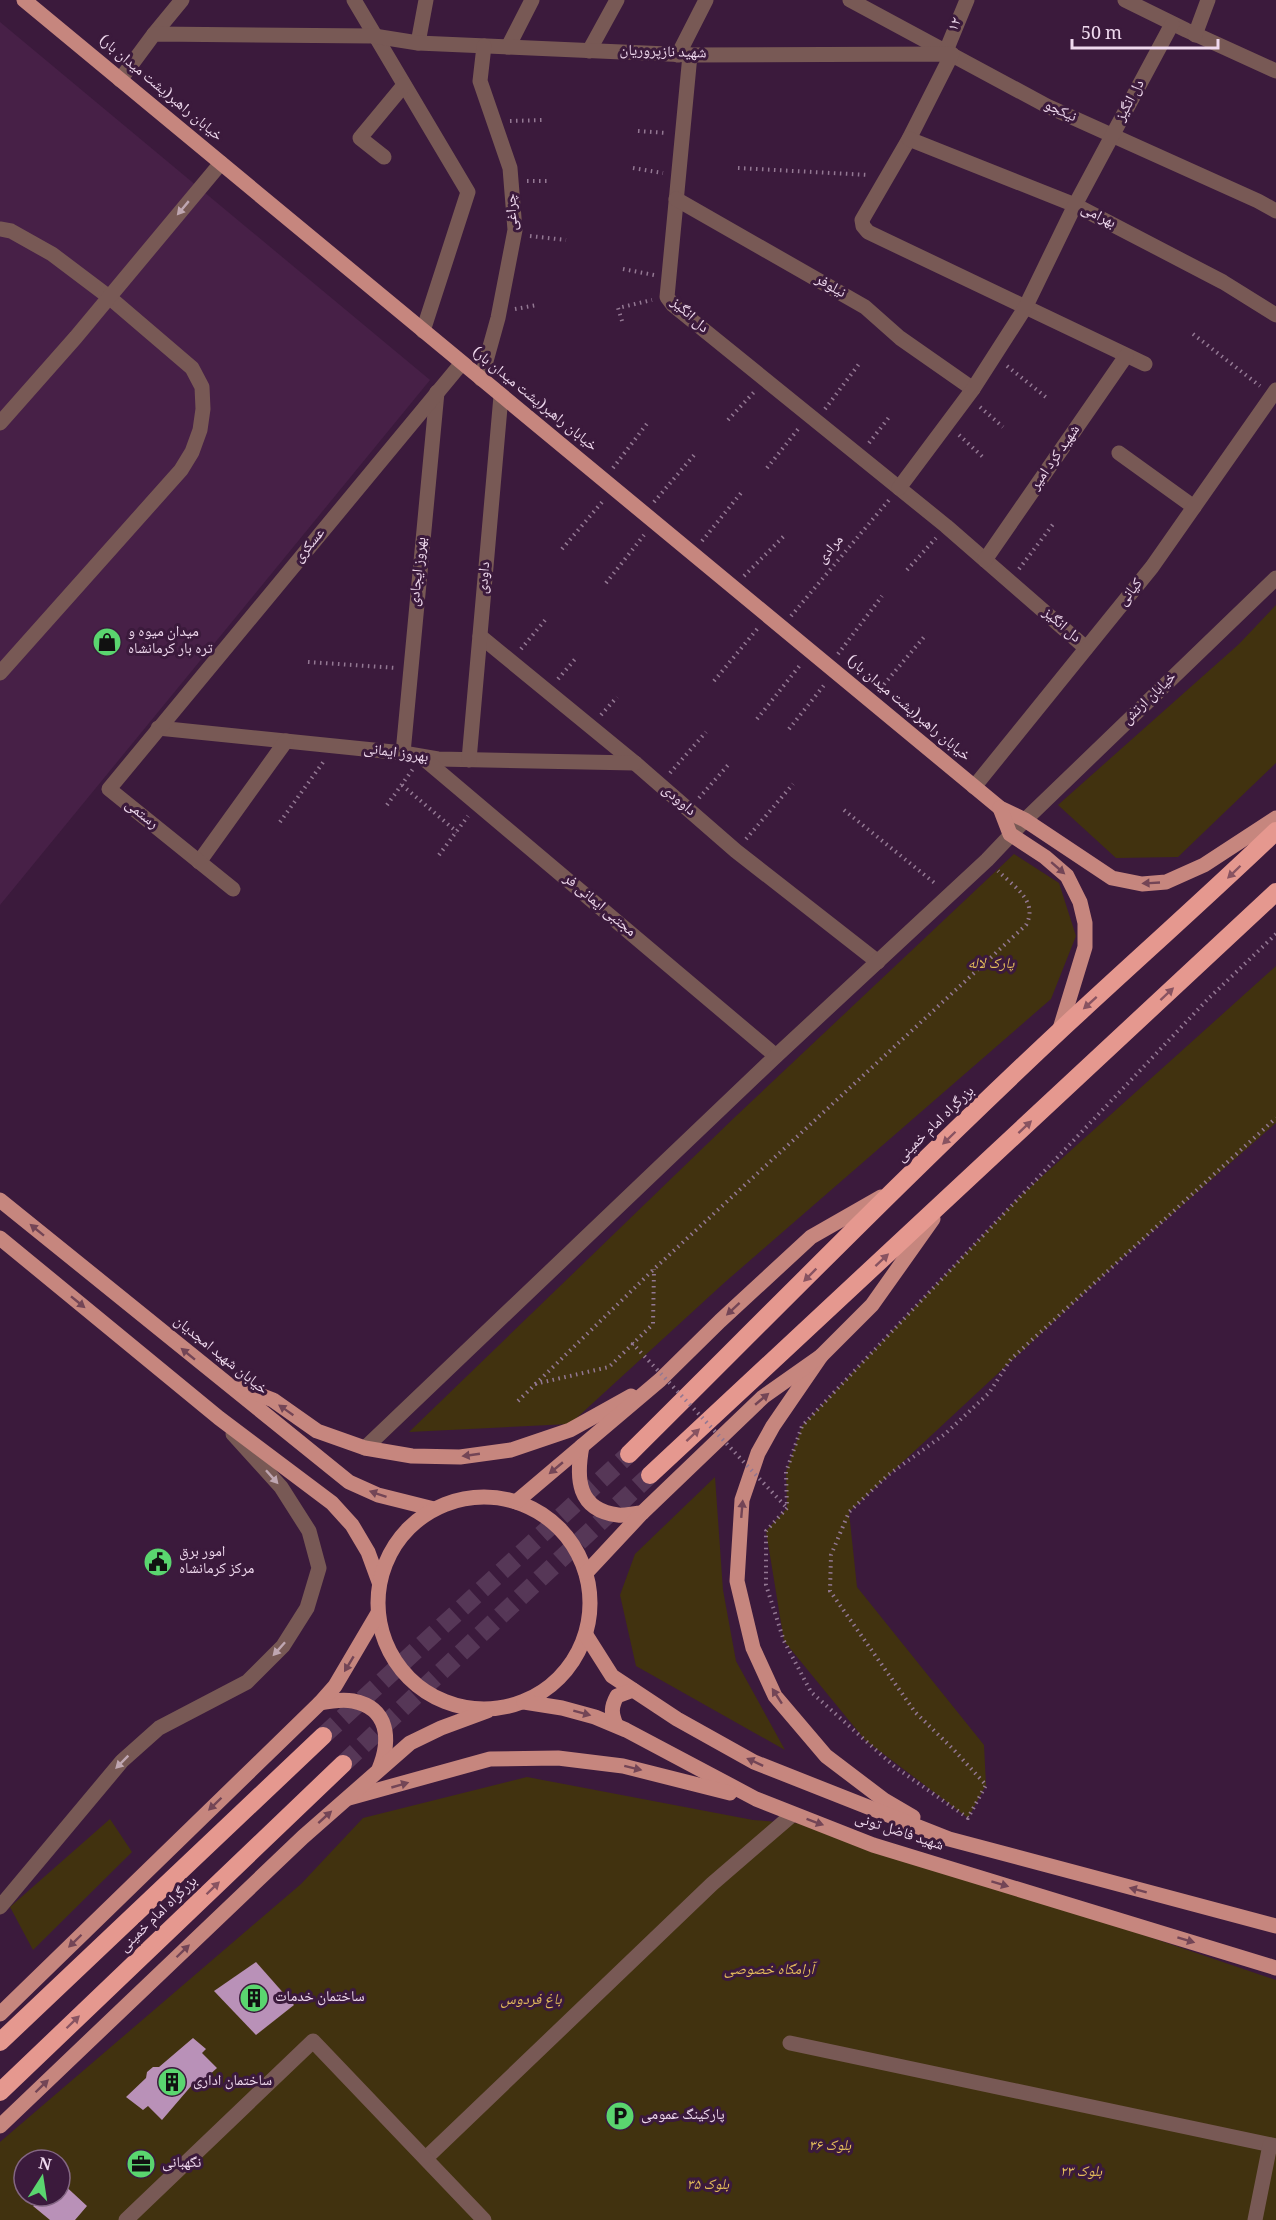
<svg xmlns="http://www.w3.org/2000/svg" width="1276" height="2220" viewBox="0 0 1276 2220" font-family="Georgia,'Noto Naskh Arabic',serif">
<rect width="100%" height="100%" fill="#3b1a3c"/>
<polygon fill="#472047" points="0,22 430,380 0,905"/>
<g fill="#41320f" fill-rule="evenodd">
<polygon points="1276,605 1276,763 1178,857 1116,858 1058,805 1239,644"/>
<polygon points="1014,854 1059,883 1076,936 1051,999 724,1283 570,1424 409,1432 735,1117"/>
<polygon points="1276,966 1276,1123 1120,1260 849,1512 857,1587 984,1745 986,1785 968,1818 865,1740 784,1641 766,1531 787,1508 786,1472 802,1426 1018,1198"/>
<polygon points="715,1477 723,1590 736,1661 785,1750 636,1666 620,1595 635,1554"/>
<path d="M527,1777L753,1820L821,1825L1276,1980V2220H0V2142L301,1884L363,1818ZM24,2160H60V2196H24Z"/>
<polygon points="110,1819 132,1852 33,1950 10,1907"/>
</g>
<g fill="#b991b8">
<polygon points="256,1962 294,2005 256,2035 214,1991"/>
<polygon points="193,2038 206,2049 202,2053 217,2068 194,2089 192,2085 162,2120 148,2106 143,2110 126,2097 146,2078 147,2072 153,2067 159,2067"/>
<polygon points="60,2181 87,2206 75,2220 50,2220 33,2206 44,2196 60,2196"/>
</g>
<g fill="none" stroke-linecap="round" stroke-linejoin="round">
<g stroke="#563757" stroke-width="18" stroke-dasharray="18 9" stroke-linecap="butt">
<polyline points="323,1736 629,1454"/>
<polyline points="343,1764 650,1475"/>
</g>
<g stroke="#937893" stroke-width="4" stroke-dasharray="1.5 4.5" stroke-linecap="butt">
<polyline points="510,121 543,120"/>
<polyline points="638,131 667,133"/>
<polyline points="633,168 663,173"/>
<polyline points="738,168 869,175"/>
<polyline points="527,181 548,181"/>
<polyline points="530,236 566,240"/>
<polyline points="623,269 654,275"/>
<polyline points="515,309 537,305"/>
<polyline points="622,321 618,308 652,300"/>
<polyline points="1193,334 1260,386"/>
<polyline points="1007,366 1047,398"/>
<polyline points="980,407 1003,427"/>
<polyline points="825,409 859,364"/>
<polyline points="728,420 755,391"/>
<polyline points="959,435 985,459"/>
<polyline points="869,443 890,416"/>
<polyline points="613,468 649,421"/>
<polyline points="767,468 799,428"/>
<polyline points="654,502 695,454"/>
<polyline points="702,541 741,493"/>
<polyline points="562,549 603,501"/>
<polyline points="1019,569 1054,523"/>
<polyline points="907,570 936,538"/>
<polyline points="744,576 786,534"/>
<polyline points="606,583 644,535"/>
<polyline points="791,616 889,500"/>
<polyline points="521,649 546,619"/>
<polyline points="838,654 882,596"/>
<polyline points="308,662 397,668"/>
<polyline points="558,679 576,658"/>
<polyline points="714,681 758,628"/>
<polyline points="880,689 924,637"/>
<polyline points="601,715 617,697"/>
<polyline points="757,719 801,664"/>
<polyline points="789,729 825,684"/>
<polyline points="670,773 706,732"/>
<polyline points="402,785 457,832"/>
<polyline points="699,798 728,765"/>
<polyline points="387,805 413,769"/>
<polyline points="844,810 937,885"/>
<polyline points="280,822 324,761"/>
<polyline points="746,839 793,784"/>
<polyline points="439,855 468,816"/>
<polyline points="1276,934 1208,999 802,1426 786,1472 787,1508 766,1531 766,1585 784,1641 811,1692 895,1767 968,1818 986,1785 953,1749 915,1712 830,1591 831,1555 849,1512 888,1475 945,1434 989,1393 1011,1359 1276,1118"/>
<polyline points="535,1384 609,1367 653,1324 654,1269"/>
<path d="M518,1401L654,1269L1026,925C1039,901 1013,886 998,871"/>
</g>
<g stroke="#785955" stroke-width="15">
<polyline points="354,0 468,192 423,331"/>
<polyline points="850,0 1047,106 1258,201 1276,211"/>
<polyline points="1125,0 1186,30 1276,71"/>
<polyline points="154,34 182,0"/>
<polyline points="1195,35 1208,0"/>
<polyline points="418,43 426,0"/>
<polyline points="508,47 532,0"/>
<polyline points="589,51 617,0"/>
<polyline points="946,51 967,0"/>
<polyline points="678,55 706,0"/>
<polyline points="690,55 667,297 673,305 946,526 1086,648"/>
<polyline points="120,80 154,34 374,36 418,43 690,55 952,54 909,139 862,220 863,226 868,232 1145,364"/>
<polyline points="909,139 1075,205 1223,282 1276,315"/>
<polyline points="384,157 360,138 404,85"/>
<polyline points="676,199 865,307 900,338 973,389"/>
<polyline points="0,229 11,231 52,254 109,297 192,368 202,387 203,409 200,430 192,452 181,470 0,673"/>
<polyline points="481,379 498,318 515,230 510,168 480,81 484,46"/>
<polyline points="0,423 76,337 221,163"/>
<polyline points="1119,453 1194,507"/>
<polyline points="899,488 973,389 1025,308 1075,205 1172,24"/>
<polyline points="985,560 1126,356"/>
<polyline points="480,636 635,763 736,851 878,962"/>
<polyline points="158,728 403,753 438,759 635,763"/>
<polyline points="403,753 437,392"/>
<polyline points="423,758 776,1056"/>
<polyline points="469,760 501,396"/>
<polyline points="974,787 1152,567 1276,390"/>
<polyline points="199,862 286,741"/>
<polyline points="233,889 109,789 461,364"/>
<polyline points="365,1448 776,1056 987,860 1025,820 1276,578"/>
<polyline points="0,1907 122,1761 159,1728 247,1682 283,1646 307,1608 319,1568 309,1531 281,1487 233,1434"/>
<polyline points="790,2043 1276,2146"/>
<polyline points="426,2158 712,1884 792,1815"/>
<polyline points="126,2220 313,2041 484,2220"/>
<polyline points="1255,2220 1270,2145"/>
</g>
<g stroke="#c6867e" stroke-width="15">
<polyline points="24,0 1000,808 1025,820 1112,878 1142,884 1166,882 1204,865 1276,818"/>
<polyline points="1000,808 1010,834 1045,857 1067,876 1080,902 1085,923 1085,947 1059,1032"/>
<polyline points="0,1200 349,1482 378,1495 434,1509"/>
<polyline points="0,1238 219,1418 332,1503 352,1525 368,1552 379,1582"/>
<polyline points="821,1356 773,1426 758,1453 742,1500 737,1581 753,1648 775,1696 826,1756 884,1800 913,1817"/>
<polyline points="236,1386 273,1400 317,1431 365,1448 412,1456 460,1457 511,1450 570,1430 631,1396"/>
<path d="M582,1446C576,1478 577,1510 618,1515C625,1516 634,1513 642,1513"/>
<circle cx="484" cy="1603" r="106"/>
<polyline points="516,1502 660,1380 720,1321 811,1237 881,1197"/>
<polyline points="586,1573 642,1513 763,1397 821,1356 872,1305 933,1219"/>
<polyline points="586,1635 612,1676 677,1719 754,1762 949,1839 1276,1926"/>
<polyline points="524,1702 562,1708 595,1717 626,1730 756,1799 873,1845 1276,1968"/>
<path d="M320,1703C330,1701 342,1699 353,1701C389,1708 391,1740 379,1769"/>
<path d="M616,1725C611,1713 611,1707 617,1696L633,1690"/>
<polyline points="349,1798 490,1759 558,1758 623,1766 730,1793"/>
<polyline points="0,2014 320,1703 335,1686 378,1613"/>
<polyline points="0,2126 303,1837 410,1743 441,1728 487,1711"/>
</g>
<g stroke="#e5988f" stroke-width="18">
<path d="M629,1454C774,1310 917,1164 1066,1025C1136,960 1207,897 1276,831"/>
<polyline points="650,1475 1276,892"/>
<polyline points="0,2042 323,1736"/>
<polyline points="0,2092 343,1764"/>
</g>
<polyline stroke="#937893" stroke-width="4" stroke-dasharray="1.5 4.5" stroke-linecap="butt" points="632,1343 787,1508"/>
</g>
<defs><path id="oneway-solid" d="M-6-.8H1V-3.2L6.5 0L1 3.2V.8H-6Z" transform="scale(1.5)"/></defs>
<g fill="#bfa6b1">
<use href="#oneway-solid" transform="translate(183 208) rotate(130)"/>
<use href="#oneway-solid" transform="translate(272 1477) rotate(48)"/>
<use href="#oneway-solid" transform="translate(279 1649) rotate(132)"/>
<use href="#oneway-solid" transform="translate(122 1762) rotate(135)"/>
</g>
<g fill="#734556">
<use href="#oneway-solid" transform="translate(1058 868) rotate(41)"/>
<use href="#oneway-solid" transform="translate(1151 883) rotate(177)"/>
<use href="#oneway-solid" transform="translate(37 1230) rotate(-141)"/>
<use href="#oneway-solid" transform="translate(78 1302) rotate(39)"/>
<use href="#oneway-solid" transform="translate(733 1309) rotate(137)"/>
<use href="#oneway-solid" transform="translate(188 1354) rotate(-141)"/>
<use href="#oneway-solid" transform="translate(762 1399) rotate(-40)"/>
<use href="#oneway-solid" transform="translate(286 1410) rotate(-145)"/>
<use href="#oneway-solid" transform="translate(471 1455) rotate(172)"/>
<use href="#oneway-solid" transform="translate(556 1468) rotate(140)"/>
<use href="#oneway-solid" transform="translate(378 1494) rotate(-161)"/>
<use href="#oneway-solid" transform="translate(742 1509) rotate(-85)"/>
<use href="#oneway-solid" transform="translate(349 1664) rotate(121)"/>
<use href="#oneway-solid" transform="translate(777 1696) rotate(-123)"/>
<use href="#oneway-solid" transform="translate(582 1713) rotate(15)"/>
<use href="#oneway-solid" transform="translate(755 1762) rotate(-155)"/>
<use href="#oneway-solid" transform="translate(633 1768) rotate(14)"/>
<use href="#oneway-solid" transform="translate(400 1785) rotate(-16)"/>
<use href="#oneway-solid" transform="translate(215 1804) rotate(136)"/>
<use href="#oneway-solid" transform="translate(325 1817) rotate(-42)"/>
<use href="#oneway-solid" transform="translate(815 1822) rotate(20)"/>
<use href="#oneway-solid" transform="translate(1000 1884) rotate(17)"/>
<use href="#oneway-solid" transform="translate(1138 1890) rotate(-165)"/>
<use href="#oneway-solid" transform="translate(1186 1940) rotate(17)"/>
<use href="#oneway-solid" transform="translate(75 1941) rotate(136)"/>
<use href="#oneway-solid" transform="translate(183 1951) rotate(-44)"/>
<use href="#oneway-solid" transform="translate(42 2086) rotate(-44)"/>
</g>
<g fill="#885361">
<use href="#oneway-solid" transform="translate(1234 872) rotate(136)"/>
<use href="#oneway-solid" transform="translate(1167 994) rotate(-43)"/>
<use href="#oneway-solid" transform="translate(1090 1003) rotate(138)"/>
<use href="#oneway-solid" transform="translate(1025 1127) rotate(-43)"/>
<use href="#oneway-solid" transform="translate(949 1138) rotate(136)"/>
<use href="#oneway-solid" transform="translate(882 1260) rotate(-43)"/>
<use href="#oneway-solid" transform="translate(810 1275) rotate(135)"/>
<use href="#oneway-solid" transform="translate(693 1435) rotate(-43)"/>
<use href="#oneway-solid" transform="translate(213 1888) rotate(-44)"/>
<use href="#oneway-solid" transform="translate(73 2022) rotate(-44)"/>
</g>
<defs>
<g id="shop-disc" transform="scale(1.5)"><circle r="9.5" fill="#5ad56f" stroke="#3b1a3c"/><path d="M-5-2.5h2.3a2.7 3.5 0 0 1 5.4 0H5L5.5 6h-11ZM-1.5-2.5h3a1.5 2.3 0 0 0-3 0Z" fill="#111"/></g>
<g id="civic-disc" transform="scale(1.5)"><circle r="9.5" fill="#5ad56f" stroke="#3b1a3c"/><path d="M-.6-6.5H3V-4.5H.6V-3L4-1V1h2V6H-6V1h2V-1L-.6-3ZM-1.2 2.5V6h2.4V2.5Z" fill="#111"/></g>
<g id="building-disc" transform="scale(1.5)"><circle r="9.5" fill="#5ad56f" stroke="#3b1a3c"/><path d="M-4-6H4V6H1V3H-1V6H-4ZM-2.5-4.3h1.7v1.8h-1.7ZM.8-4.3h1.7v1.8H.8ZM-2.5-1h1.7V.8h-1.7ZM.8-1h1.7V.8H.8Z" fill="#111"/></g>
<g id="parking-disc" transform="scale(1.5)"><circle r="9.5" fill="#5ad56f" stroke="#3b1a3c"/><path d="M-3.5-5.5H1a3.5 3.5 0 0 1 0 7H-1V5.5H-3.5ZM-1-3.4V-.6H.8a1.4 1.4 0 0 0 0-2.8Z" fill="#111"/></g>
<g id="office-disc" transform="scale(1.5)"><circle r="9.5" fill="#5ad56f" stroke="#3b1a3c"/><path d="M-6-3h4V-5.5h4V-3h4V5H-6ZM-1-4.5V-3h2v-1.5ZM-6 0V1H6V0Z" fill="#111"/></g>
</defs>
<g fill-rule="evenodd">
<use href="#shop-disc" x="107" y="642"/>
<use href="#civic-disc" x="158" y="1562"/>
<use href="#building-disc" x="254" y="1998"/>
<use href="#building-disc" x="172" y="2082"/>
<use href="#parking-disc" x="620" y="2116"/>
<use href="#office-disc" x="141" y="2164"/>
</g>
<g text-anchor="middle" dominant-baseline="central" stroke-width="6" stroke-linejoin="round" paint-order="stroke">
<g font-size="15" fill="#efd9ee" stroke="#3b1a3c">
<text transform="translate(956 25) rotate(-67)">۱۲</text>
<text transform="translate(663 53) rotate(2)">شهید نازپروریان</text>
<text transform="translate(160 89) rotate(40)">خیابان راهبر(پشت میدان بار)</text>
<text transform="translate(1131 101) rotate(-62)">دل انگیز</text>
<text transform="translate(1060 112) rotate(25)">نیکجو</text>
<text transform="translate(513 212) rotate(-92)">چراغی</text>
<text transform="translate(1098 217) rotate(27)">بهرامی</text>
<text transform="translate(830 287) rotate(30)">نیلوفر</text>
<text transform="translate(689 316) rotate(42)">دل انگیز</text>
<text transform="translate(534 400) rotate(39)">خیابان راهبر(پشت میدان بار)</text>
<text transform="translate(1056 458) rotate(-55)">شهید کرد امیر</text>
<text transform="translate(310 546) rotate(-50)">عسکری</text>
<text transform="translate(831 550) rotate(-50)">مرادی</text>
<text transform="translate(419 572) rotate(-84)">بهروز ایجادی</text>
<text transform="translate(485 578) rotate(-85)">داودی</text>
<text transform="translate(1131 593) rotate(-51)">کیانی</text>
<text transform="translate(1061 626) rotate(41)">دل انگیز</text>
<text transform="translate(1150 699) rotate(-44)">خیابان ارتش</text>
<text transform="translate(908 709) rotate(40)">خیابان راهبر(پشت میدان بار)</text>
<text transform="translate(396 754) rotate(8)">بهروز ایمانی</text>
<text transform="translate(678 801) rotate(41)">داوودی</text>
<text transform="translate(141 815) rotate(39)">رستمی</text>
<text transform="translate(599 906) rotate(40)">مجتبی ایمانی فر</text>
<text transform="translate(936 1125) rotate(-44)">بزرگراه امام خمینی</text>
<text transform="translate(220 1356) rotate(39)">خیابان شهید امجدیان</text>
<text transform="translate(899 1833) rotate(18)">شهید فاضل تونی</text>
<text transform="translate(159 1915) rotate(-44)">بزرگراه امام خمینی</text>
</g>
<g font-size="15" fill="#efd9ee" stroke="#3b1a3c" text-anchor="start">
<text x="128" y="633">میدان میوه و<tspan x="128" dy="17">تره بار کرمانشاه</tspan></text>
<text x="179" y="1553">امور برق<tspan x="179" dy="17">مرکز کرمانشاه</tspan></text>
<text x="275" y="1998">ساختمان خدمات</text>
<text x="193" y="2082">ساختمان اداری</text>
<text x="641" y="2116">پارکینگ عمومی</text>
<text x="162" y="2164">نگهبانی</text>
</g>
<g font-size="15" font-style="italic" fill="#e5bd5b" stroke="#3b1a3c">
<text x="991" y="965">پارک لاله</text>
<text x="769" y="1971">آرامگاه خصوصی</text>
<text x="531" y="2001">باغ فردوس</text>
<text x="830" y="2147">بلوک ۳۶</text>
<text x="1081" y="2173">بلوک ۲۳</text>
<text x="708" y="2186">بلوک ۳۵</text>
</g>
</g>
<g transform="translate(42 2178) rotate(12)"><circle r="28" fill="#3b1a3c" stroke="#836683" stroke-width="1.5"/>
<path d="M0-4.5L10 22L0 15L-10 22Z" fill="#5ad56f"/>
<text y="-9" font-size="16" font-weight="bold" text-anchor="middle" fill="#efd9ee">N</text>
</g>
<path d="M1072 39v9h146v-9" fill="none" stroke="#efd9ee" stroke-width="3"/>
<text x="1081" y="39" font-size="18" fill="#efd9ee" stroke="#3b1a3c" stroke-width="4.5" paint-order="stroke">50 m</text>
</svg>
